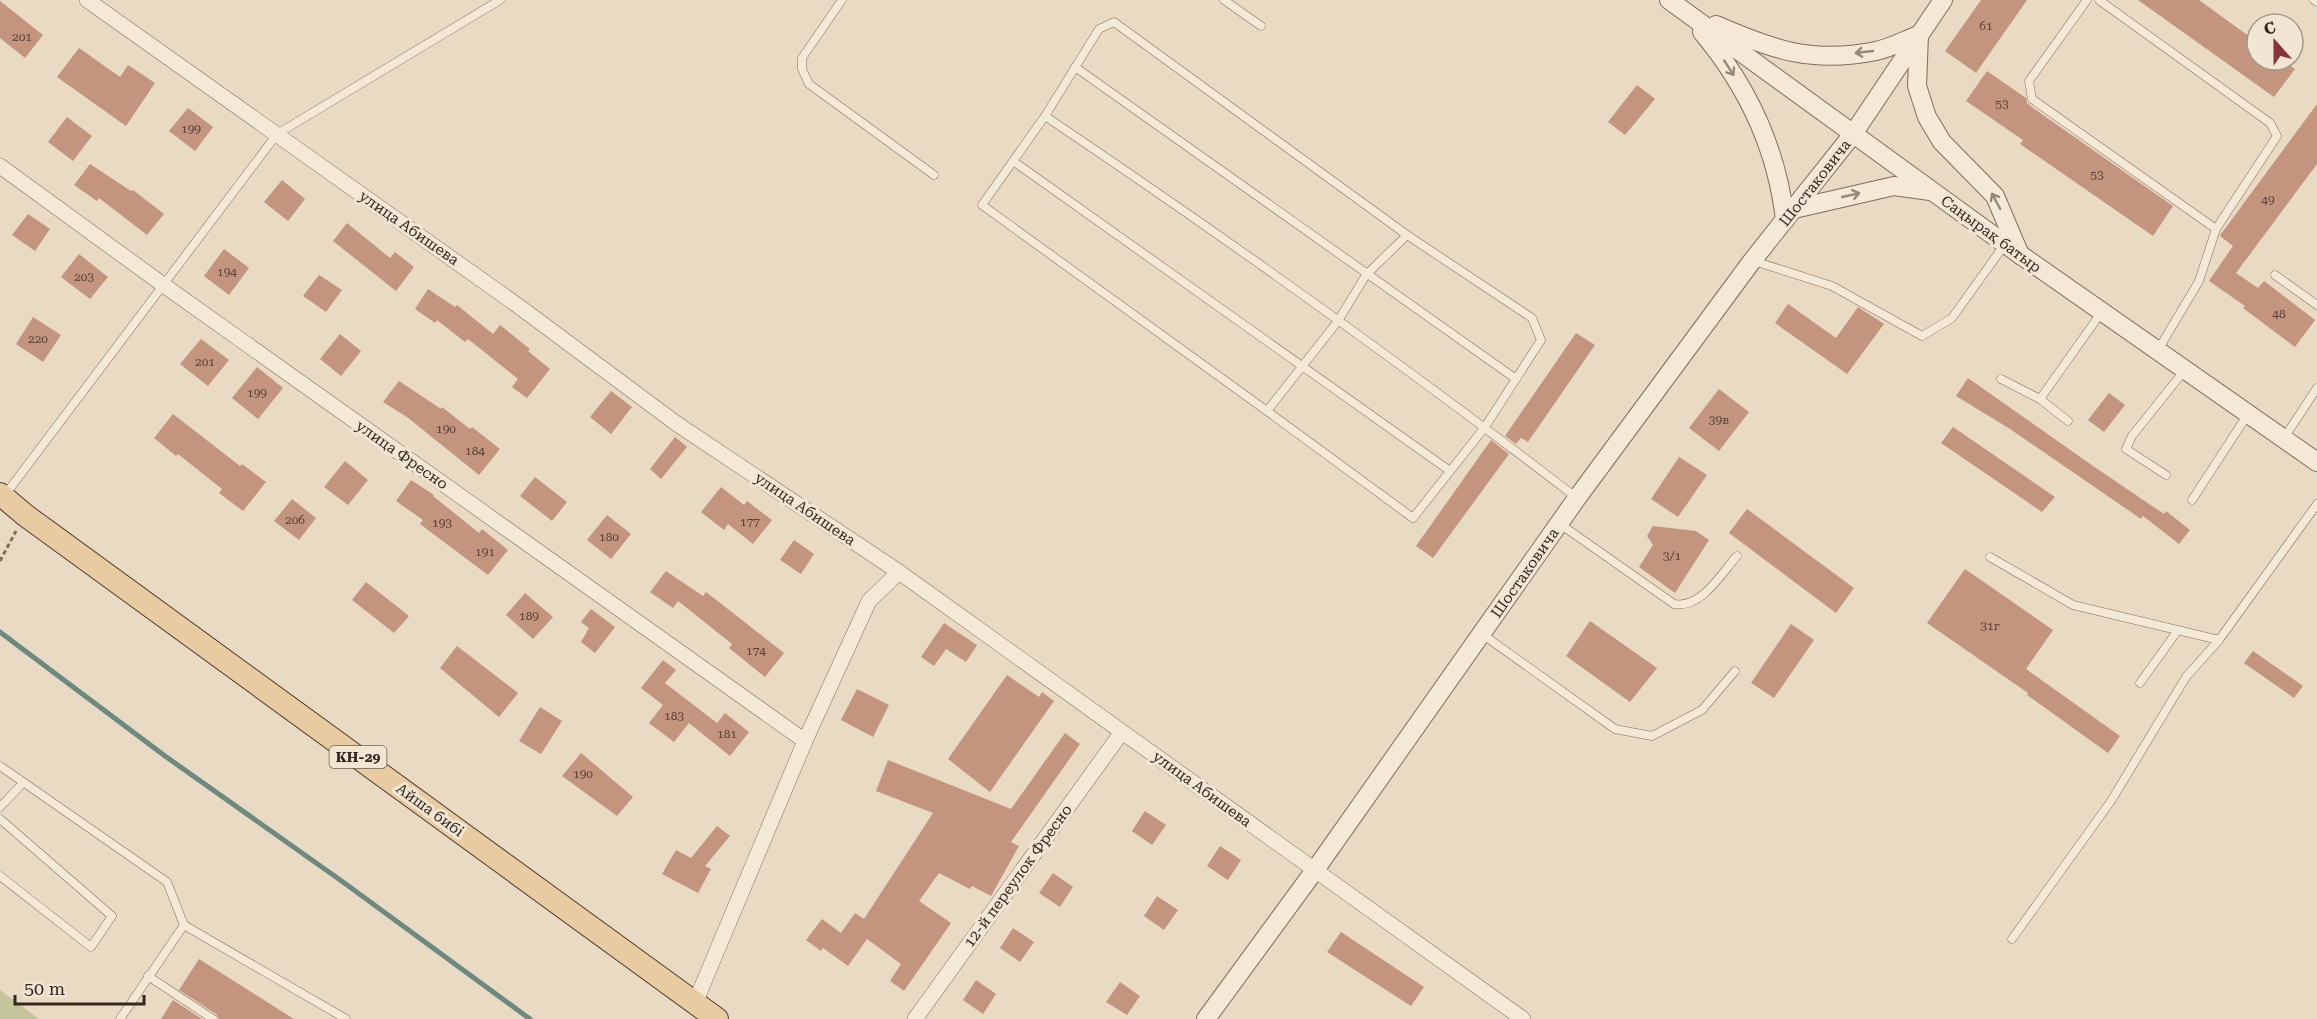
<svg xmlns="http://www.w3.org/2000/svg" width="2317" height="1019" viewBox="0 0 2317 1019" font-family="'Roboto Serif',serif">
<rect width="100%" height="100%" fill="#e9dac4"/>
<polygon fill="#c4c59a" points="0,990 39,1019 0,1019"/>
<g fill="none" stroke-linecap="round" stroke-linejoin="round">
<polyline stroke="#6e8980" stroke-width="5" points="0,632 165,756 343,882 530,1019"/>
</g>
<g fill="#c3947e">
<polygon points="1981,0 2027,0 1976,73 1945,51"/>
<polygon points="2138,0 2199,0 2257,42 2257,60 2282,60 2295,69 2274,97"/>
<polygon points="0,1 43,35 25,58 0,38"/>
<polygon points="79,48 120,77 128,65 155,83 126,126 57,77"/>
<polygon points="1987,71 2026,98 2027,103 2036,110 2173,206 2153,236 2020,144 2023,140 1966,101"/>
<polygon points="1637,85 1655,99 1625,135 1608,122"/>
<polygon points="2317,104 2317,164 2236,273 2258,288 2264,281 2315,320 2295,347 2243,308 2245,306 2209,281 2233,246 2220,236 2221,234"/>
<polygon points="188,108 213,127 195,151 169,131"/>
<polygon points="67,117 92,136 73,161 48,142"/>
<polygon points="90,164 131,191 133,190 164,214 147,235 99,198 97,201 74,185"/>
<polygon points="282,180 305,199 288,221 264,202"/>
<polygon points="28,214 50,229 35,251 12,235"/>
<polygon points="347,223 390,258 395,252 414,267 396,291 333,241"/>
<polygon points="224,249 249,268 229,295 204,276"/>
<polygon points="79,254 108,277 90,299 61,277"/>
<polygon points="319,275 342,290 326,312 303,296"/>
<polygon points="428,289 455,307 457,305 493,334 500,325 530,349 528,351 550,369 527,398 512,387 518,379 468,339 465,342 437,320 435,323 415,309"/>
<polygon points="1788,304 1836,338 1858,307 1884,324 1847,374 1775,323"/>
<polygon points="33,317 61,335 43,362 16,344"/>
<polygon points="1576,333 1595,345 1528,442 1521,438 1516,444 1505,436"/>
<polygon points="340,334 361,351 341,376 320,359"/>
<polygon points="201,339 229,360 208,386 180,364"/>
<polygon points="257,367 283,388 258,419 232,398"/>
<polygon points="1968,378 2093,466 2164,514 2166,511 2190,530 2179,544 2143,516 2141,519 2010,429 1956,396"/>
<polygon points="399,381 441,409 442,407 470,429 472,427 500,449 479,475 407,417 383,402"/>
<polygon points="1719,389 1749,412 1719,451 1689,428"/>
<polygon points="611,391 632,407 611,434 590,417"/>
<polygon points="2109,393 2125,405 2104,432 2088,420"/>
<polygon points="173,414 240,466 242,464 266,482 243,511 219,493 222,489 178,454 176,456 154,438"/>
<polygon points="1953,427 2055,497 2042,512 1941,443"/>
<polygon points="675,437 687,447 661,479 650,469"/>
<polygon points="1491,440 1509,454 1433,558 1416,546"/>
<polygon points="1679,457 1707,475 1678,517 1651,499"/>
<polygon points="345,461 368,480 348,505 324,487"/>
<polygon points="535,477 567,502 552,521 520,496"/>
<polygon points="411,480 434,495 433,496 479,533 482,529 508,550 488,575 420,524 423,520 396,501"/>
<polygon points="721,487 744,505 747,501 772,520 753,544 728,524 724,530 701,512"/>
<polygon points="292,499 316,518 299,540 274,521"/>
<polygon points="1747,509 1854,588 1836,613 1729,533"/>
<polygon points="607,515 631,534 611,559 587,540"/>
<polygon points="1653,526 1696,531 1709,540 1675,593 1639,567 1653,545 1647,536"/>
<polygon points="794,540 814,554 801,574 780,560"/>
<polygon points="1965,569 2053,630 2026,669 2120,736 2108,753 2027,695 2028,693 1927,623"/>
<polygon points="666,571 703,596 706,592 784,653 765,677 729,648 732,644 678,601 673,608 650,592"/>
<polygon points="366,582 409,616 394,633 352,600"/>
<polygon points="525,593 553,617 533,639 506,615"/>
<polygon points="591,609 615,627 595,653 581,642 589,628 581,622"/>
<polygon points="1590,621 1657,668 1630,702 1566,656"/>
<polygon points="944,623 977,645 966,662 946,649 934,666 921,657"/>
<polygon points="1791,624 1814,640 1774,698 1751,683"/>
<polygon points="457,646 518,693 499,717 440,668"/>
<polygon points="2253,651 2303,686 2294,698 2244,663"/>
<polygon points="663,660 676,670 665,683 717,723 725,713 749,732 730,756 689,723 674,742 649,723 663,705 641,688"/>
<polygon points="1007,675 1039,697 1042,692 1054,701 990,792 948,759"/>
<polygon points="857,689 889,705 873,737 841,720"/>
<polygon points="540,707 562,721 541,754 519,741"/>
<polygon points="1065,733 1080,744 1011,842 1019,846 991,896 972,886 970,889 939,873 919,901 951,923 904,991 890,981 901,964 867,939 848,966 823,948 821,951 806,940 822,919 841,933 855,913 864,919 933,813 876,791 888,760 1011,809"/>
<polygon points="581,753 633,797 617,816 562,776"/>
<polygon points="1145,811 1166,825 1152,845 1132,831"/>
<polygon points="717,826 730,836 705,866 711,869 698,893 662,874 676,850 691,858"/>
<polygon points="1220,846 1241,860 1228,880 1207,866"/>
<polygon points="1053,873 1073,887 1060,907 1039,893"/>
<polygon points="1157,896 1178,910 1164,930 1144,916"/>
<polygon points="1013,928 1034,942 1020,962 1000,948"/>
<polygon points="1341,932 1424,987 1411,1006 1327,952"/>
<polygon points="199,959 294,1019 219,1019 216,1014 179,990"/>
<polygon points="976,980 996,994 983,1014 963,1000"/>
<polygon points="1120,982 1140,996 1127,1015 1106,1002"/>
<polygon points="173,1000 202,1019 161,1019"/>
</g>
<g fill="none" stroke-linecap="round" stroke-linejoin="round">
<g stroke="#816d5d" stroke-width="9">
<g id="service">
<polyline points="842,0 802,58 802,69 809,84 934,175"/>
<polyline points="1224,0 1261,26"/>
<polyline points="2087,0 2029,81 2032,99 2216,229"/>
<polyline points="2099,0 2270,123 2277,136 2216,229 2199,281 2158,350"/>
<polyline points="2314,0 2317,2"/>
<polyline points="1075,67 1516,379"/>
<path d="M1045,116L1099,29L1114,22L1407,235L1366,275L1338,321L1267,411L982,205L1045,116C1226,238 1404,365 1577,498"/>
<polyline points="1013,161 1450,471"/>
<polyline points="1754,261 1832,286 1922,336 1952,318 2005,244"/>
<polyline points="2275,275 2317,305"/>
<polyline points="2001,379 2040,399 2068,421"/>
<polyline points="2040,399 2101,313"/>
<polyline points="1267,411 1413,518 1485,427 1541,340 1532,318 1407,235"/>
<polyline points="2284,438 2317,388"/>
<polyline points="2166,475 2126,449 2132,436 2184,371"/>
<polyline points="5,495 277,134 500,0"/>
<polyline points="2192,500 2248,414"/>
<path d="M1560,524L1674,604C1701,609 1721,574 1737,556"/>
<polyline points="1990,557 2073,605 2219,640"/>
<polyline points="1482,634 1615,729 1652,736 1702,710 1735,671"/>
<polyline points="2140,683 2178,630"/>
<polyline points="0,766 167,882 184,925 346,1019"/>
<polyline points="0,807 23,783"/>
<polyline points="0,819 112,916 91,947 0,876"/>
<polyline points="2012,939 2111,801 2186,677 2219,640 2317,504"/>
<polyline points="148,976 213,1019"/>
<polyline points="120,1019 184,925"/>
</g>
</g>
<g stroke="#816d5d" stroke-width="16">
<g id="minor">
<polyline points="87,0 517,305 677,424 899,572 1523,1019"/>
<polyline points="0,166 162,284 805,741"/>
<polyline points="695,1003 805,741 869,601 899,572"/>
<polyline points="915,1019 1122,732"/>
</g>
</g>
<g stroke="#816d5d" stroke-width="20">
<g id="tertiary">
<polyline points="1669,0 2005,244 2317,462"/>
<path d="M1716,25C1773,50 1813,64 1876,51C1891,48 1905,40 1919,35L1917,86L1927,117L1942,142L1995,196L2020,255"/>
<path d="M1702,32C1748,87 1777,149 1785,220"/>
<polyline points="1794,209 1894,186 1930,191"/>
<polyline points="1206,1019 1315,870 1577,498 1752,261 1853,134 1943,0"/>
</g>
</g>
<g stroke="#4f3c30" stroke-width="24">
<polyline id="primary" points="0,494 25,515 717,1019"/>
</g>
<polyline stroke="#816d5d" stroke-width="3" stroke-dasharray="4.5 3" stroke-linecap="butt" points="0,561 16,531"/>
<use href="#service" stroke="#f4e9d6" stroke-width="8"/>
<use href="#minor" stroke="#f4e9d6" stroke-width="15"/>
<use href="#tertiary" stroke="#f4e9d6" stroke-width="18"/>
<use href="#primary" stroke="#e8cba0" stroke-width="22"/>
</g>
<defs><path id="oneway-shaft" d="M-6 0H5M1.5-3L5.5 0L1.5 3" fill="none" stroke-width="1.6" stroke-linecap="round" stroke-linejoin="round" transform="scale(1.5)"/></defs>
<g stroke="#94887a">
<use href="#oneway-shaft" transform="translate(1864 52) rotate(174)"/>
<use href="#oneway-shaft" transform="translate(1729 68) rotate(57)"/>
<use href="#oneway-shaft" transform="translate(1851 195) rotate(-13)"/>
<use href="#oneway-shaft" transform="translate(1996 201) rotate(-118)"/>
</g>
<g text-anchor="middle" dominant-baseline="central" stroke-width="6" stroke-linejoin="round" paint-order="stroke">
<g font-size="12" fill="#574237">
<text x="1986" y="26">61</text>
<text x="22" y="37">201</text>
<text x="2002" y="104">53</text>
<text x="191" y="129">199</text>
<text x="2097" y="175">53</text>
<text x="2268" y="200">49</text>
<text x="227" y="272">194</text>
<text x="84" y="277">203</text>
<text x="2279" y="314">48</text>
<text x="38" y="339">220</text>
<text x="205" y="362">201</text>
<text x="257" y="393">199</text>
<text x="1719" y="420">39в</text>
<text x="446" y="429">190</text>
<text x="475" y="451">184</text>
<text x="295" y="520">206</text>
<text x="750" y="522">177</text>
<text x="442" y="523">193</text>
<text x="609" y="537">180</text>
<text x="485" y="552">191</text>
<text x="1672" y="556">3/1</text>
<text x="529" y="616">189</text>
<text x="1990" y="626">31г</text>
<text x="756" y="651">174</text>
<text x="674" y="716">183</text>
<text x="727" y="734">181</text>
<text x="583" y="774">190</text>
</g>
<rect fill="#f1e6d3" stroke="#6c6055" stroke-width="1.5" x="329.5" y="746" width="57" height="22" rx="4.5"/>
<g font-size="14" font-weight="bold" fill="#33271f">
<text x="358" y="757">КН-29</text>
</g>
<g font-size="15" fill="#33271f" stroke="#f1e6d3">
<text transform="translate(1815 183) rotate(-52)">Шостаковича</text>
<text transform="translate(409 228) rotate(35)">улица Абишева</text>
<text transform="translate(1991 234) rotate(36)">Саңырақ батыр</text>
<text transform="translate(402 455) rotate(35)">улица Фресно</text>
<text transform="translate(805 509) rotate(34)">улица Абишева</text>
<text transform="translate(1525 573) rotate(-55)">Шостаковича</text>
<text transform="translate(1202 789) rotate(36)">улица Абишева</text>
<text transform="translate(430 810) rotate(36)">Айша бибі</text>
<text transform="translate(1018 876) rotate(-54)">12-й переулок Фресно</text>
</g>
</g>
<g transform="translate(2275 42) rotate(339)"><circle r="28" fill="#f1e6d3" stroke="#a59a8b" stroke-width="1.5"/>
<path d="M0-4.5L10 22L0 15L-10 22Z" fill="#89343c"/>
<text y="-9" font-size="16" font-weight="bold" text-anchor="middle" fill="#33271f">С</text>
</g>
<path d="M15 995v9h129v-9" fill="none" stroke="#33271f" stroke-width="3"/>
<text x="24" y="995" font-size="18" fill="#33271f" stroke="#f1e6d3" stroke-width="4.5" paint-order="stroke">50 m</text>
</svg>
